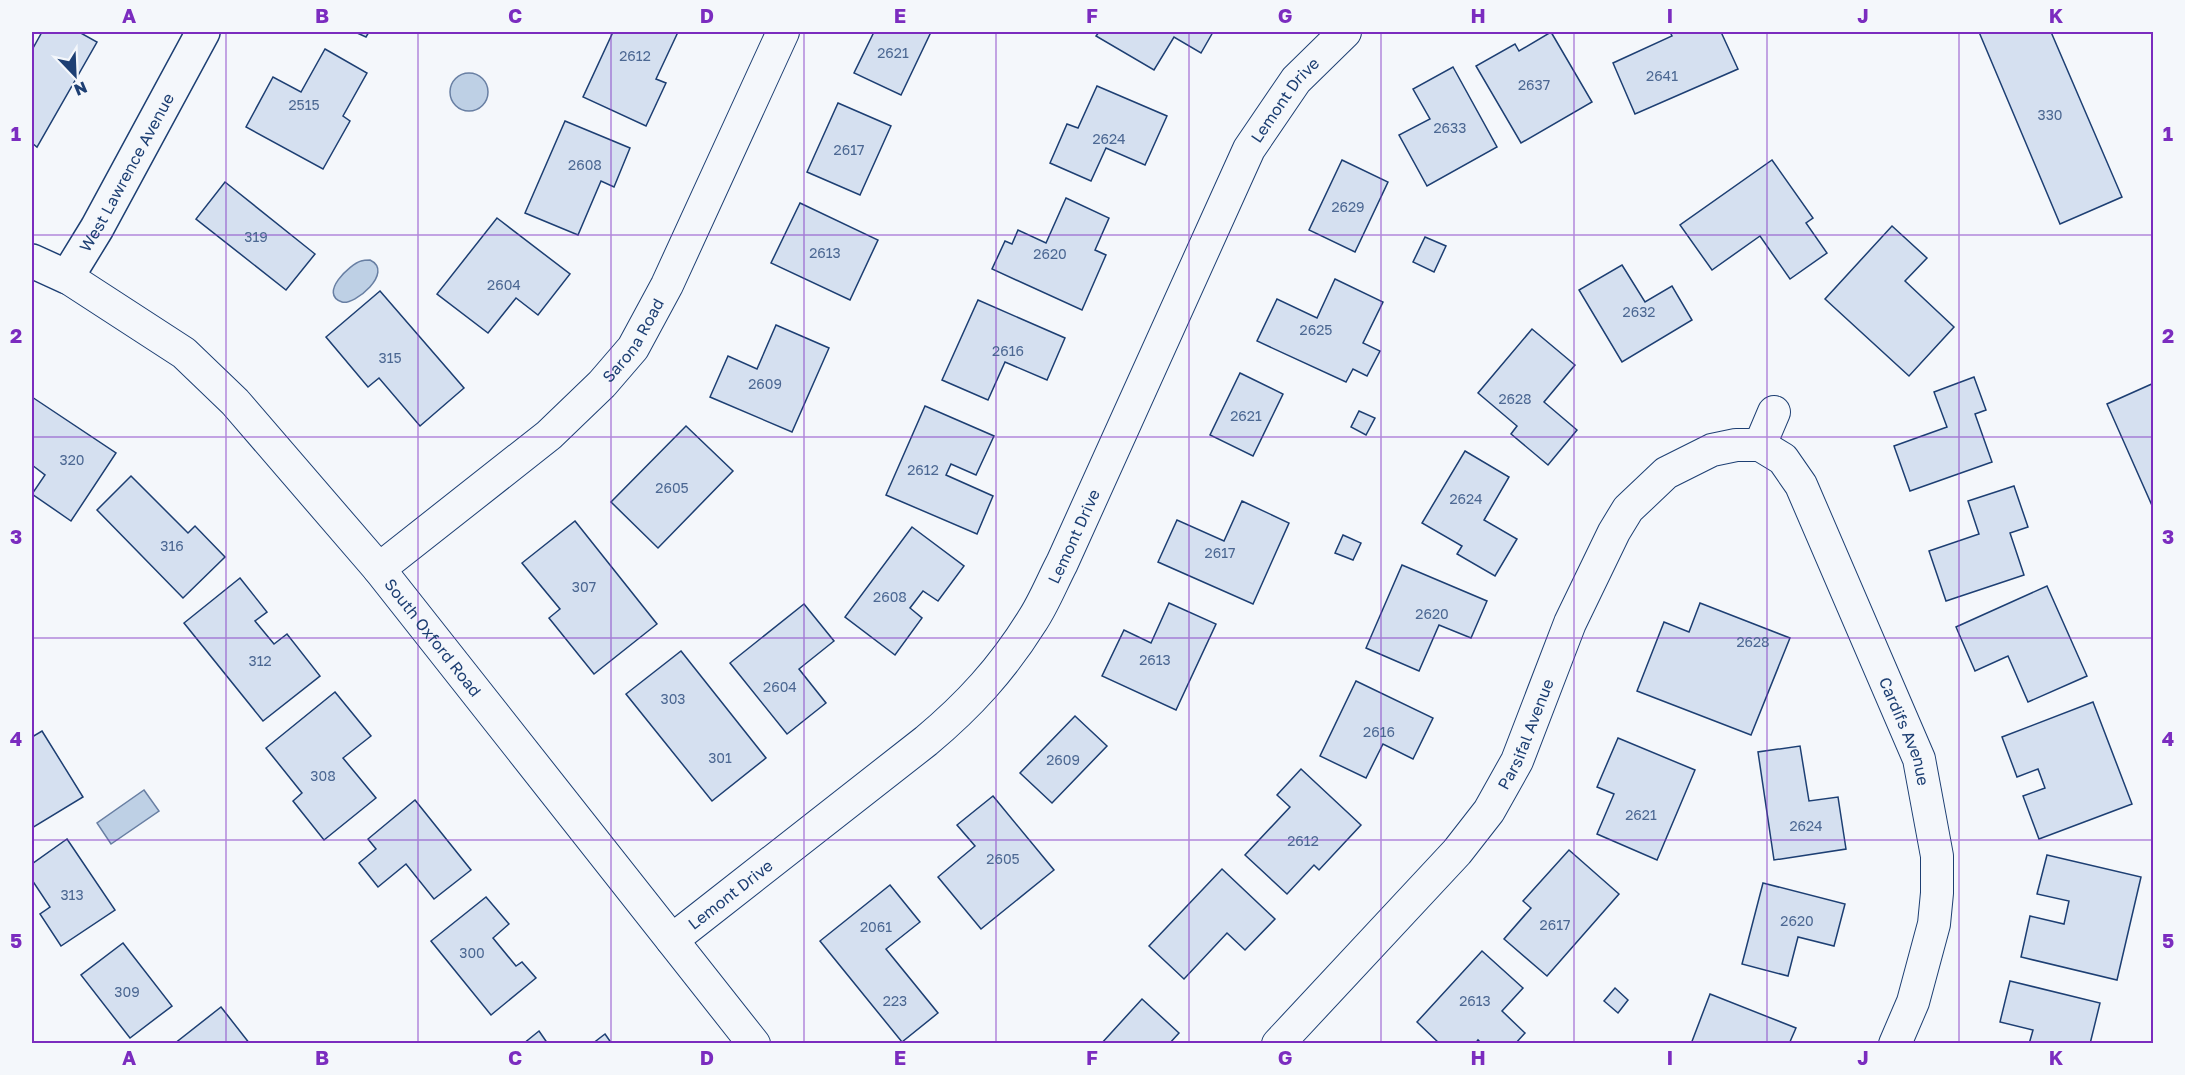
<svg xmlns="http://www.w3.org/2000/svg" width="2185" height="1075" viewBox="0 0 2185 1075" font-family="'Golos Text',sans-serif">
<rect width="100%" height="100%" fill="#f4f7fb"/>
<g fill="#bed0e5" stroke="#687fa3" stroke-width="1.5">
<circle cx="469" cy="92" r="19"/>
<path d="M370,260C395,272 354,306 342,302C318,294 350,264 361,261C364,260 367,260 370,260Z"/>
<polygon points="144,790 159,811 111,844 97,823"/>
</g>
<g fill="#d5e0f0" stroke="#1d3f73" stroke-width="1.5">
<polygon points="42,32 79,32 97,42 37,147 32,143 32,50"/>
<polygon points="355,32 369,32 366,37"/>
<polygon points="613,32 678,32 656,79 666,83 646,126 583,97"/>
<polygon points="874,32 931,32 901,95 854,73"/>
<polygon points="1099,32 1213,32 1201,53 1174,37 1154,70 1096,36"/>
<polygon points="1551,32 1592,102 1521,143 1476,66 1515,44 1519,51"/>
<polygon points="1670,32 1721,32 1738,69 1635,114 1613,63 1672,36"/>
<polygon points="1979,32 2051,32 2122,197 2060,224"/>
<polygon points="325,49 367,73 343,116 350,121 323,169 246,127 273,77 301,92"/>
<polygon points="1453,67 1497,147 1427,186 1399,135 1430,119 1413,89"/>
<polygon points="1097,86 1167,116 1145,165 1106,148 1091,181 1050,163 1067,124 1078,128"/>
<polygon points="838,103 891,126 860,195 807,172"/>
<polygon points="565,121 630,148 614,187 601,181 578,235 525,213"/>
<polygon points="1342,160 1388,182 1355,252 1309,230"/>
<polygon points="1772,160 1813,218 1806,223 1827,253 1790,279 1760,236 1712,270 1680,225"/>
<polygon points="225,182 315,254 286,290 196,219"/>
<polygon points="1066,198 1109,218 1095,250 1106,255 1082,310 992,269 1005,241 1012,244 1018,230 1046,243"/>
<polygon points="800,203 878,240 850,300 771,263"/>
<polygon points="497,218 570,274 538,315 516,298 488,333 437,294"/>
<polygon points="1892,226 1927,258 1905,281 1954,327 1909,376 1825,299"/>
<polygon points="1425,237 1446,246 1434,272 1413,262"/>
<polygon points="1622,265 1645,302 1672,286 1692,320 1622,362 1579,290"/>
<polygon points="1335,279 1383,302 1363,343 1380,351 1367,376 1353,369 1346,382 1257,341 1277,299 1317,318"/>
<polygon points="380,291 464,388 420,426 379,378 368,387 326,337"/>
<polygon points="978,300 1065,338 1047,380 1005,362 988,400 942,380"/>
<polygon points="776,325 829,348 792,432 710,397 728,356 757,369"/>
<polygon points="1532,329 1575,365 1544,402 1577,430 1548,465 1511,434 1517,426 1478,393"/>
<polygon points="1240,373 1283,394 1253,456 1210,435"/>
<polygon points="1974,377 1986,410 1975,414 1992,462 1910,491 1894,446 1947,427 1934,392"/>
<polygon points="2154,383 2154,510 2107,404"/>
<polygon points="32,397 116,453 71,521 32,494 45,475 32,465"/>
<polygon points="925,406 994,436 976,475 951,464 946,475 993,496 977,534 886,495"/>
<polygon points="1359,411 1375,418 1366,435 1351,427"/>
<polygon points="686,426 733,471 658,548 611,502"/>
<polygon points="1465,451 1509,477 1484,520 1517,539 1495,576 1457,554 1462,546 1422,523"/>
<polygon points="131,476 188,533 195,526 225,557 183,598 97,510"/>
<polygon points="2014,486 2028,527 2010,533 2024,575 1946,601 1929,551 1979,534 1968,501"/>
<polygon points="1242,501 1289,523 1253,604 1158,562 1177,520 1224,541"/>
<polygon points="575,521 657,624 594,674 549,618 560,609 522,563"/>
<polygon points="912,527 964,566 938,601 923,591 910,608 922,618 895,655 845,617"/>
<polygon points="1343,535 1361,543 1353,560 1335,553"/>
<polygon points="1402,565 1487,601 1471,638 1439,625 1419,671 1366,648"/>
<polygon points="240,578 267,612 255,621 274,644 287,634 320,676 263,721 184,623"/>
<polygon points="2047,586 2087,676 2028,702 2008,656 1975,671 1956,627"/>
<polygon points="1169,603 1216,624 1176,710 1102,676 1124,630 1151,643"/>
<polygon points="1700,603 1790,638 1751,735 1637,691 1664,622 1689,632"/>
<polygon points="804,604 834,641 799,669 826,703 787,734 730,663"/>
<polygon points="681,651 766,758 712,801 626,694"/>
<polygon points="1356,681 1433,718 1413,759 1383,744 1366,778 1320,756"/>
<polygon points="335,692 371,736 343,758 376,798 324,840 293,801 302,793 266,748"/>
<polygon points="2093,702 2132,804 2039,839 2023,796 2045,788 2038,769 2017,777 2002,737"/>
<polygon points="1075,716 1107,746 1052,803 1020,773"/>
<polygon points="42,731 83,797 32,828 32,737"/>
<polygon points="1618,738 1695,770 1657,860 1597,834 1614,794 1597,787"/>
<polygon points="1800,746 1809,801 1838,797 1846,849 1774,860 1758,752"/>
<polygon points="1301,769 1361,825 1319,870 1314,865 1287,894 1245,855 1290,807 1277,795"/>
<polygon points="993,796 1054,870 981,929 938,877 975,846 957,825"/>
<polygon points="415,800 471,870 434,899 406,864 378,887 359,863 376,849 368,839"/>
<polygon points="67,839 115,910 61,946 40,914 50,907 32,880 32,864"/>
<polygon points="1569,850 1619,894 1547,976 1504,939 1531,908 1523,901"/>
<polygon points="2047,855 2141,877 2117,980 2021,957 2030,916 2064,924 2069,901 2037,894"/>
<polygon points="1222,869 1275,919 1245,950 1227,933 1184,979 1149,946"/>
<polygon points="1763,883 1845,904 1834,946 1798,937 1788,976 1742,964"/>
<polygon points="890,885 920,922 886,949 938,1013 902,1042 820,941"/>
<polygon points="486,897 509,924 493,938 516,966 522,962 536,978 491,1015 431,941"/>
<polygon points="123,943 172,1006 130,1038 81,975"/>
<polygon points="1482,951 1523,988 1502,1011 1525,1033 1515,1044 1482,1044 1478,1040 1475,1044 1440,1044 1417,1022"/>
<polygon points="2010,981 2100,1003 2090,1044 2029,1044 2033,1030 2000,1022"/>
<polygon points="1615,988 1628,1000 1618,1013 1604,1001"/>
<polygon points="1710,994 1796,1028 1789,1044 1691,1044"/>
<polygon points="1142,999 1179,1033 1169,1044 1101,1044"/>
<polygon points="221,1007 250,1044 174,1044"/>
<polygon points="539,1031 548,1044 523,1044"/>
<polygon points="605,1034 612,1044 592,1044"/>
</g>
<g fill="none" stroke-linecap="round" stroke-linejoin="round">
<g stroke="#1d3f73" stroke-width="34">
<g id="street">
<path id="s1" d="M67,277L184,353L235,402L379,569L754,1044"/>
<path id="s2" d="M1760,445L1783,459L1801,485L1919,759L1937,856V893L1934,924L1913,1002L1895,1044"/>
<polyline points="1760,445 1774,412"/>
<path id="s3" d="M379,569L549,435L602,384L633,348L667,285L783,32"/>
<path id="s4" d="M672,940L926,741C969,705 1002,669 1032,621C1044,603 1052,582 1062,563L1249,149L1296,80L1345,32"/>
<path id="s5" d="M1278,1044L1457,852L1489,811L1517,761L1570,623L1614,532L1628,509L1666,473L1712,450L1736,445H1760"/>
</g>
</g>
<g stroke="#1d3f73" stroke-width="36">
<g id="secondary">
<path id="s6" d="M32,261L67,277L97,228L203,32"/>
</g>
</g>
<use href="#street" stroke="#f4f7fb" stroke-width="32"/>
<use href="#secondary" stroke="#f4f7fb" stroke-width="33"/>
</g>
<path fill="none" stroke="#7b2cbf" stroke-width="1.5" stroke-opacity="0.55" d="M226,32V1044M418,32V1044M611,32V1044M804,32V1044M996,32V1044M1189,32V1044M1381,32V1044M1574,32V1044M1767,32V1044M1959,32V1044M32,235H2154M32,437H2154M32,638H2154M32,840H2154"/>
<g text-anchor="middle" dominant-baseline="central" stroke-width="4.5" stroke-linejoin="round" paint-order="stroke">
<g font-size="14" fill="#4b6792">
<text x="893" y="52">2621</text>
<text x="635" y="55">2612</text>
<text x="1662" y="75">2641</text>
<text x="1534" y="84">2637</text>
<text x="304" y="104">2515</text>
<text x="2050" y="114">330</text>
<text x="1450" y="127">2633</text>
<text x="1109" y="138">2624</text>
<text x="849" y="149">2617</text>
<text x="585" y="164">2608</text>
<text x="1348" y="206">2629</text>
<text x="256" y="236">319</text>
<text x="825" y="252">2613</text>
<text x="1050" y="253">2620</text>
<text x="504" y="284">2604</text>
<text x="1639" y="311">2632</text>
<text x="1316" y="329">2625</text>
<text x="1008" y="350">2616</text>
<text x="390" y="357">315</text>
<text x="765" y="383">2609</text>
<text x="1515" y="398">2628</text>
<text x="1246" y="415">2621</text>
<text x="72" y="459">320</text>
<text x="923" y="469">2612</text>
<text x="672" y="487">2605</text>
<text x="1466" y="498">2624</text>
<text x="172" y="545">316</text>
<text x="1220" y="552">2617</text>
<text x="584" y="586">307</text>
<text x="890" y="596">2608</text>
<text x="1432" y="613">2620</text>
<text x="1753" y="641">2628</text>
<text x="1155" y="659">2613</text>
<text x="260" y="660">312</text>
<text x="780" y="686">2604</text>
<text x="673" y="698">303</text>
<text x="1379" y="731">2616</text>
<text x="720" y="757">301</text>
<text x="1063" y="759">2609</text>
<text x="323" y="775">308</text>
<text x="1641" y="814">2621</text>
<text x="1806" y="825">2624</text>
<text x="1303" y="840">2612</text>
<text x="1003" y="858">2605</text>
<text x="72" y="894">313</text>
<text x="1797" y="920">2620</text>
<text x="1555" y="924">2617</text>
<text x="876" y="926">2061</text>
<text x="472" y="952">300</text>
<text x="127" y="991">309</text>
<text x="895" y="1000">223</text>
<text x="1475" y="1000">2613</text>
</g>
<g font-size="16" fill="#1d3f73" stroke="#f4f7fb">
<text stroke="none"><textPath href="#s4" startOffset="1064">Lemont Drive</textPath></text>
<text stroke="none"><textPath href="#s6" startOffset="159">West Lawrence Avenue</textPath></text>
<text stroke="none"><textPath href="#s3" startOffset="344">Sarona Road</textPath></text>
<text stroke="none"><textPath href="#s4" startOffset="578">Lemont Drive</textPath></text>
<text stroke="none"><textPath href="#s1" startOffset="518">South Oxford Road</textPath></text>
<text stroke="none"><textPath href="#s2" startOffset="326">Cardifs Avenue</textPath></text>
<text stroke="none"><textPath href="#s5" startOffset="400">Parsifal Avenue</textPath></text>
<text stroke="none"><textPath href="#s4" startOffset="74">Lemont Drive</textPath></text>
</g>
</g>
<rect width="2185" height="1075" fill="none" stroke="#f4f7fb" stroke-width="66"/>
<g transform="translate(75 75) rotate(157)" stroke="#f4f7fb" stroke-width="4.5" paint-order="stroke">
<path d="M0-4.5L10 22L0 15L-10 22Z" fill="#1d3f73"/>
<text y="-9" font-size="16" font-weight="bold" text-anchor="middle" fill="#1d3f73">N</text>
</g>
<rect x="33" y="33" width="2119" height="1009" fill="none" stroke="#7b2cbf" stroke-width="2"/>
<g font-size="20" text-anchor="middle" font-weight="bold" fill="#7b2cbf">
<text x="129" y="23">A</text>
<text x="322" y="23">B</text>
<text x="515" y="23">C</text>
<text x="707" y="23">D</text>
<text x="900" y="23">E</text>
<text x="1092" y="23">F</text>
<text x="1285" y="23">G</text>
<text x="1478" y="23">H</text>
<text x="1670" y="23">I</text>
<text x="1863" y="23">J</text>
<text x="2056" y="23">K</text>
<text x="16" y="141">1</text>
<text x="2168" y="141">1</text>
<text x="16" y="343">2</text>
<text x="2168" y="343">2</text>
<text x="16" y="544">3</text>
<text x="2168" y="544">3</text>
<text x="16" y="746">4</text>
<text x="2168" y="746">4</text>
<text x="16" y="948">5</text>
<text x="2168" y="948">5</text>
<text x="129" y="1065">A</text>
<text x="322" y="1065">B</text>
<text x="515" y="1065">C</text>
<text x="707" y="1065">D</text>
<text x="900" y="1065">E</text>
<text x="1092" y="1065">F</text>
<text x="1285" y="1065">G</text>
<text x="1478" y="1065">H</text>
<text x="1670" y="1065">I</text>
<text x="1863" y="1065">J</text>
<text x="2056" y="1065">K</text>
</g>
</svg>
